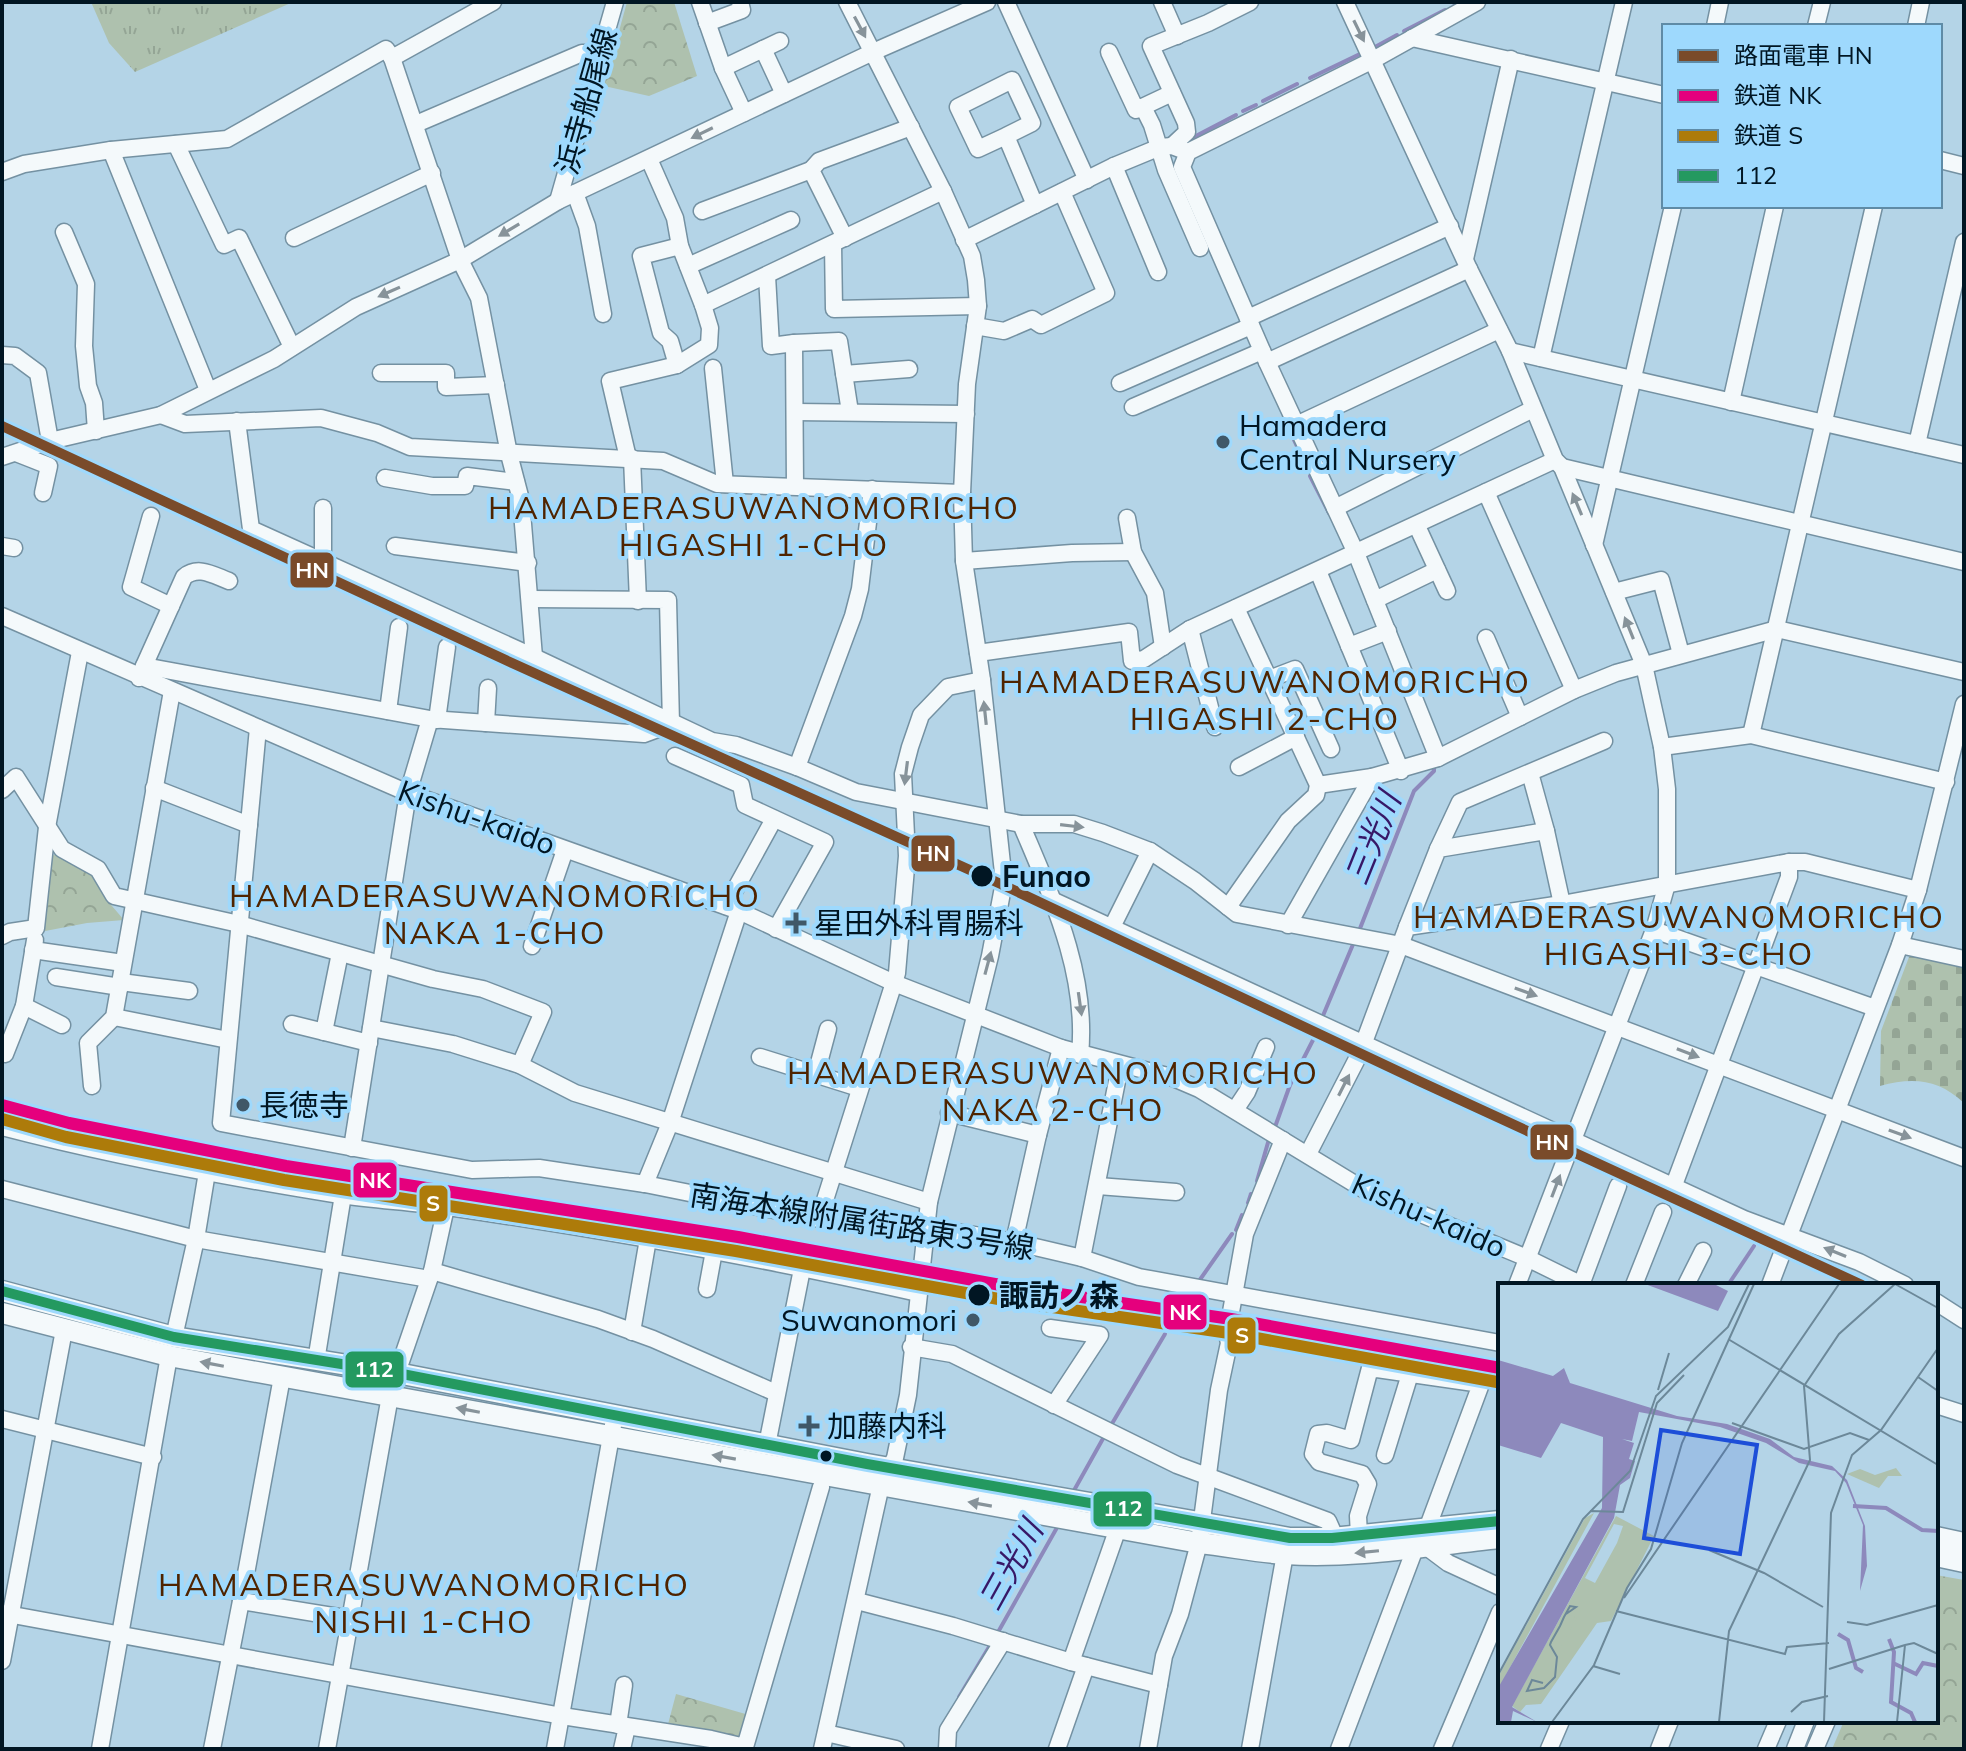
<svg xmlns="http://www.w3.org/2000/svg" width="1966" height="1751" viewBox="0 0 1966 1751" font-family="Mulish,'Noto Sans JP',sans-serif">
<defs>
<pattern id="grass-tufts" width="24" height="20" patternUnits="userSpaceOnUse" patternTransform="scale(2)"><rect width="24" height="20" fill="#aec1ae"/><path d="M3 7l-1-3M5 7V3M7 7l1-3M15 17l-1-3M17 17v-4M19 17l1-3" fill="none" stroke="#94a595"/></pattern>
<pattern id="cemetery-stones" width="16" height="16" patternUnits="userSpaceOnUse" patternTransform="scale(2)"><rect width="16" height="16" fill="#aec1ae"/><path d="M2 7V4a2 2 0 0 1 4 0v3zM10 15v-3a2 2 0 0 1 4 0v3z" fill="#94a595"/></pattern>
<pattern id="park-crowns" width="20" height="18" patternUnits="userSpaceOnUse" patternTransform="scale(2)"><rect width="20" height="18" fill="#aec1ae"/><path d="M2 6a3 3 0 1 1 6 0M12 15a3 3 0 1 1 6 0" fill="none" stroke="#94a595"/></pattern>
</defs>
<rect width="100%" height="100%" fill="#b4d4e7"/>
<polygon fill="url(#grass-tufts)" points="91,2 293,2 135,72 109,43"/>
<path fill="url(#cemetery-stones)" d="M1916,953L1964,964V1103C1938,1079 1913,1077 1880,1086L1881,1031L1909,957Z"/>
<g fill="url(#park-crowns)">
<polygon points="627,2 674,2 697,76 649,96 604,86"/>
<polygon points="56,854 93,874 106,899 124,920 87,923 40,932 50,857"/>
<polygon points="1936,1575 1964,1580 1964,1749 1832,1749 1844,1721 1936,1721"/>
<polygon points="676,1694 749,1715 743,1736 736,1739 667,1728"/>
</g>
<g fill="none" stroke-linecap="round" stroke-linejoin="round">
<g stroke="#8d89bc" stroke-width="4">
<polyline points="1454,6 1460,2"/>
<polyline points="1404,31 1445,10"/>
<polyline points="1375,47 1397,35"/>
<polyline points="1310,78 1362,53"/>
<polyline points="1263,101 1297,84"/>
<polyline points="1243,111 1256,105"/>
<polyline points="1192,138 1236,115"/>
<polyline points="1294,440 1303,459"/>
<polyline points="1310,476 1329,513"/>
<polyline points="1359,931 1414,791 1434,771 1434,764"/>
<polyline points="1322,1018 1354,942"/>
<polyline points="1275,1127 1290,1085 1313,1040"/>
<polyline points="1257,1181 1269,1139"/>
<polyline points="1248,1203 1251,1194"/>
<polyline points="1236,1230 1242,1215"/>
<polyline points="1199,1281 1232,1234"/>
<polyline points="1728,1285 1754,1246"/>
<polyline points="1110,1427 1165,1334"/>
<polyline points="1072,1494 1105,1435"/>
<polyline points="997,1634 1059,1524"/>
<polyline points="959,1697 992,1642"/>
</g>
<g stroke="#7491a2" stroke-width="19">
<g id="minor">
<polyline points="700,2 723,68 744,113"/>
<polyline points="1006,2 1087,180"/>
<polyline points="1162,2 1177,36"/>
<polyline points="1345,2 1469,269 1510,351 1555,460 1562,467 1644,665 1662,747 1667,789 1667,884 1654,930 1517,1285"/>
<polyline points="707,23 742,10 740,2"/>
<polyline points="1715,26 1720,2"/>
<polyline points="1816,26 1822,2"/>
<polyline points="1916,26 1921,2"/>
<polyline points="1412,38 1664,95"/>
<polyline points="763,49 784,94"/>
<polyline points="1109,52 1136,110 1172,93"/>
<polyline points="392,58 493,2"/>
<polyline points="723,68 780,41"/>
<polyline points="1143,107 1152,125 1166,170 1200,248"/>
<polyline points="416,124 582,53 600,53"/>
<polyline points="1006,136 1032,123 1012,80 958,107 978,149 1006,136 1035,205"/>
<polyline points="176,144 224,245 239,238 292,347"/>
<polyline points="1172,146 1187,132 1186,123 1151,46 1208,23 1250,2"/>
<polyline points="111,150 208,390"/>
<polyline points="1940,160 1964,166"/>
<polyline points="1114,166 1158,272"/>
<polyline points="2,172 24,164 111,150 227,139 386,49 392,58 460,260 479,298 509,454 521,500 534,657"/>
<polyline points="575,193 587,226 603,314"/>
<polyline points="558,201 615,2"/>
<polyline points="702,211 811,170"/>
<polyline points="64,232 86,284 84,346 88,386 94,403 96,431"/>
<polyline points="294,238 432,173"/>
<polyline points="845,238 811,170 819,161 911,127"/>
<polyline points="964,240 1114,166 1160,147 1172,146 1188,152"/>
<polyline points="833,244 834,309 978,306"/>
<polyline points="1465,259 1511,59"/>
<polyline points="688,266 791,220"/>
<polyline points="767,276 771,346 794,343 795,486"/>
<polyline points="703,305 943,191"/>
<polyline points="1248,318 1450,226"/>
<polyline points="975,326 1004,331 1032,319 1041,325 1106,293 1062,192"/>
<polyline points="794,343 839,341 850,412"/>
<polyline points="1510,351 1964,455"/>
<polyline points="2,355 15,356 38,373 50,441"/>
<polyline points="1541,358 1624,2"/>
<polyline points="1267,362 1469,269"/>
<polyline points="677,365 670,341 661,333 641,256 680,246"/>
<polyline points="713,368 725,484"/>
<polyline points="381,373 446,373 446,387 496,385"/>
<polyline points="844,374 909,369"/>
<polyline points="1120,383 1251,326"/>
<polyline points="1731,402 1775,206"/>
<polyline points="1133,407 1262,351"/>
<polyline points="795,412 966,414"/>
<polyline points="161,415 185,424 321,418 377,433 410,447 663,461 717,484 962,493"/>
<polyline points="237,421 251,529 534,657 712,741 736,745 797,767 856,792 1021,824 1074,824 1103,833 1150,851 1195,881 1237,914 1401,945 1964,1158"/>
<polyline points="1296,425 1499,330"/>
<polyline points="1917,444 1964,242"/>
<polyline points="16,453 49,466 43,493"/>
<polyline points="2,457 50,441 161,415 274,359 356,307 460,260 558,201 873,52 987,2"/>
<polyline points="628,458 610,381 677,365 709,345 710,328 703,305 680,246 675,218 649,159"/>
<polyline points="632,458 638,601"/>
<polyline points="1562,467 1964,562"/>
<polyline points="385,478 432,486 465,486 467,476 516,482"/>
<polyline points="1486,492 1574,690"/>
<polyline points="323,508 323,561"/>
<polyline points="1335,508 1533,409"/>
<polyline points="151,516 131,587 171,606"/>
<polyline points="1127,518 1133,552 1155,593 1163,647"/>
<polyline points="1417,526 1447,591"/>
<polyline points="1594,545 1673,206"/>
<polyline points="2,546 14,548"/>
<polyline points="395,546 528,563"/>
<polyline points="964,561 1072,553 1133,552"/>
<polyline points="1318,571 1401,771"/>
<polyline points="1614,592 1661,580 1681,654"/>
<polyline points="531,599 668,600 671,724"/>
<polyline points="1375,600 1437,570"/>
<polyline points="2,616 408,793 739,911 894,983 1061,1048 1171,1077 1199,1089 1368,1192 1527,1258 1582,1285"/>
<polyline points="1190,629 1215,727"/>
<polyline points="1486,638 1520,717"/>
<polyline points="1349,646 1388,631"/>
<polyline points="978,653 1129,632 1132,661 1144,659 1190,629 1555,460"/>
<path d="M144,666L184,577C198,565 213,575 229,581"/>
<polyline points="139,678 144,666 430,719 644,734 671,724"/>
<polyline points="1269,679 1295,669 1331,749"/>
<polyline points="388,711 399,627"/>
<polyline points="437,720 447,647"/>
<polyline points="486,723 488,688"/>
<polyline points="258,728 221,1123 472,1170 539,1168 645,1184 819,1219 952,1231 1014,1242 1082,1258 1139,1277 1500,1343"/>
<polyline points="1751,735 1874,206"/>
<polyline points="1662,747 1751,735 1946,782"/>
<polyline points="675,756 741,785 745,805 825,842 776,929"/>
<polyline points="1438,758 1356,553 1267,362 1182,167 1188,152 1373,60 1477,2"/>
<polyline points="797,767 853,616 860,589 872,489"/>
<polyline points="1239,767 1296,737"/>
<polyline points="1530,773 1546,831"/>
<polyline points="1318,785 1372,777"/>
<polyline points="154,788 249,825"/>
<polyline points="2,790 16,777 62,849 98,869 114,896 239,924 433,979 483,989 543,1012 520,1065"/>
<path d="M1021,824C1052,898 1088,973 1080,1055"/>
<polyline points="1438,849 1460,802 1604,741"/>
<polyline points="1054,901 1744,1219 1859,1262 1905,1285"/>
<polyline points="726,906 774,819"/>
<polyline points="1228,907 1288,821 1316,795 1318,785 1236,608"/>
<polyline points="1288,925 1372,777 1438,758 1574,690 1616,673 1777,629 1964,672"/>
<polyline points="1112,927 1150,851"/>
<polyline points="1407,927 1438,849 1546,831 1562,904"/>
<polyline points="1654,930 1875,1008"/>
<polyline points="2,936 10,932 36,928 47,827 80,652"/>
<polyline points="1900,945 1964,959"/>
<polyline points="532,946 565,850"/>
<polyline points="33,950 123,963"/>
<polyline points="56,977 120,987"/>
<polyline points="121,982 189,991"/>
<polyline points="24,1006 35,940"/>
<polyline points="114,1017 228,1040"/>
<polyline points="292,1024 369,1043"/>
<polyline points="371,1028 453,1044 520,1065 575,1093 929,1202"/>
<polyline points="324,1032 340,953"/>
<polyline points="2,1052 5,1054 24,1006 62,1025"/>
<polyline points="760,1057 859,1088"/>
<polyline points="816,1074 828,1029"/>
<polyline points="92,1086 88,1043 114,1017 172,691"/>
<polyline points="1235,1110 1247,1092 1266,1047"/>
<polyline points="949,1113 1038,1135"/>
<path d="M2,1127C113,1156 226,1177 340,1195C376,1200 412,1202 448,1207C606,1230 763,1258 918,1293"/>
<polyline points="352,1148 408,793 430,719"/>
<polyline points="1308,1154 1360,1053 1407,927 1562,904 1789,862 1805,862 1918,890"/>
<polyline points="645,1184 670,1123 739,911"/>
<polyline points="1674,1185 1789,877 1789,862"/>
<polyline points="1098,1186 1176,1192"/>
<polyline points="2,1189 196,1239 429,1279"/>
<polyline points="819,1219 897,973 907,856 903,774 910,747 921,715 948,687 982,680"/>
<polyline points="1014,1242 1038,1135 1061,1048"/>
<polyline points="1082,1258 1120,1066"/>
<polyline points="432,1271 598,1319 653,1339 776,1393"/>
<polyline points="1581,1285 1618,1186"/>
<polyline points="1634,1285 1663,1212"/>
<polyline points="1686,1285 1703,1251"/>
<polyline points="1770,1285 1900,945 1918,890 1964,704"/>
<polyline points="707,1289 714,1251"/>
<polyline points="1936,1302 1964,1320"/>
<polyline points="1050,1328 1100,1335 1054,1405"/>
<polyline points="632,1332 648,1239"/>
<polyline points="174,1337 196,1239 207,1172"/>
<polyline points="911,1347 952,1354 1177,1465 1328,1521 1332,1530 1332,1538"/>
<polyline points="316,1361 343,1195"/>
<polyline points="397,1373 432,1271 446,1207"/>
<polyline points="1936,1405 1964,1414"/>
<polyline points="2,1419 153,1457"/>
<polyline points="767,1445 802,1269"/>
<polyline points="1385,1455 1410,1374"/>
<polyline points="1118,1528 1071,1662 1159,1685"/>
<polyline points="1359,1536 1358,1516 1368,1484 1362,1474 1319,1462 1313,1454 1318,1434 1327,1433 1351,1440 1370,1368 1481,1384 1427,1529"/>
<polyline points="1424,1545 1448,1563 1500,1587"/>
<polyline points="241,1601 282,1377"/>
<polyline points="857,1601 953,1626 1071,1662"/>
<polyline points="2,1613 562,1716 711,1739 745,1747 821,1487"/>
<polyline points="2,1661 64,1330"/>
<polyline points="618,1725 624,1685"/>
<polyline points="826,1733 896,1749"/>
<polyline points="100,1749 169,1356"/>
<polyline points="212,1749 241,1601 351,1619"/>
<polyline points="327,1749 390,1396"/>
<polyline points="555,1749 615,1414"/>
<polyline points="622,1749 627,1727"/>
<polyline points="822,1749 881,1485 895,1458 908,1395 929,1202 990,956 1004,882 982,680 964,561 962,493 967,384 978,306 976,280 972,256 943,191 847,2"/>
<polyline points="947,1749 948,1730 1003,1641"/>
<polyline points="1057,1749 1086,1666"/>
<polyline points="1148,1749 1164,1656 1180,1614 1199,1543 1219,1390 1229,1343 1227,1334 1245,1234 1283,1140"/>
<polyline points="1250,1749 1285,1554"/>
<polyline points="1339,1749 1416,1546"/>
<polyline points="1442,1749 1500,1612"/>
<polyline points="1549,1749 1561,1721"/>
<polyline points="1659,1749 1670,1721"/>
<polyline points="1766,1749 1778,1721"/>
<polyline points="1795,1749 1806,1721"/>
<polyline points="1815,1749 1827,1721"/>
</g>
</g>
<g stroke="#7491a2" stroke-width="23">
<g id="major">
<polyline points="2,1291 174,1337 397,1373 867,1464 1290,1538 1332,1538 1500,1521"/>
<path d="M2,1313L169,1356L1199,1543C1228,1546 1256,1552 1285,1554C1356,1559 1429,1545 1500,1538"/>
<polyline points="1936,1537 1964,1543"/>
<polyline points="1936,1556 1964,1562"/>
</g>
</g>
<use href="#minor" stroke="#f4f9fb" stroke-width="16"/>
<use href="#major" stroke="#f4f9fb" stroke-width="20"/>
<g stroke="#9ed9fd" stroke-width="16">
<polyline id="bus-1" points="2,1291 174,1337 397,1373 867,1464 1290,1538 1332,1538 1500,1521"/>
</g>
<use href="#bus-1" stroke="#249960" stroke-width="10"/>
<g stroke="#9ed9fd" stroke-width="18">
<polyline id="rail-1" points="2,1105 69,1123 286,1166 738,1237 1006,1286 1231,1319 1500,1368"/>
</g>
<g stroke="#9ed9fd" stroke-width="18">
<polyline id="rail-2" points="2,1119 66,1137 284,1180 736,1251 1004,1300 1229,1333 1497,1382"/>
</g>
<use href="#rail-1" stroke="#e5007d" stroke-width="12"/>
<use href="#rail-2" stroke="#ad7b0a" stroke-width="12"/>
<g stroke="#9ed9fd" stroke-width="16">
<polyline id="tram-1" points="2,426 512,663 1003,885 1421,1082 1862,1285"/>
</g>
<use href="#tram-1" stroke="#7a4b2a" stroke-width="10"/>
</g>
<defs><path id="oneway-solid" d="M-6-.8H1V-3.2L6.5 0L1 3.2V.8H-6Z" transform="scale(2)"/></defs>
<g fill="#87939a">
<use href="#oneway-solid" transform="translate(860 27) rotate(62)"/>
<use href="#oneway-solid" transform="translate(1359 31) rotate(64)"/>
<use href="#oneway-solid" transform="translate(702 133) rotate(154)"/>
<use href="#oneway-solid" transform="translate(509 230) rotate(149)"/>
<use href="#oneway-solid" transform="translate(389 292) rotate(156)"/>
<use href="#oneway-solid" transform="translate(1577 504) rotate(-113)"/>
<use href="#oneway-solid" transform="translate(1629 628) rotate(-112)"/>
<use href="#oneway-solid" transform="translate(985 713) rotate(-96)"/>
<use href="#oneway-solid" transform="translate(906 773) rotate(97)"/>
<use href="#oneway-solid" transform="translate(1072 826) rotate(7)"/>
<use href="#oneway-solid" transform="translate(988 963) rotate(-75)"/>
<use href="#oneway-solid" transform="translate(1526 992) rotate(20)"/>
<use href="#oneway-solid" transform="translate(1080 1004) rotate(82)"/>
<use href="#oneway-solid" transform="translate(1688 1053) rotate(21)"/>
<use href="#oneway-solid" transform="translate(1344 1085) rotate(-63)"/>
<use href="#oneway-solid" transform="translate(1900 1134) rotate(20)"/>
<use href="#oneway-solid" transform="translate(1556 1186) rotate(-69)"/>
<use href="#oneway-solid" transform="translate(1835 1252) rotate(-158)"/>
<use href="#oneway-solid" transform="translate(212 1364) rotate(-169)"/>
<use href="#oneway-solid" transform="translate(468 1410) rotate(-169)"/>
<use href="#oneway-solid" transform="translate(724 1457) rotate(-170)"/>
<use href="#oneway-solid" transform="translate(980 1504) rotate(-170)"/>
<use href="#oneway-solid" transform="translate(1367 1552) rotate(174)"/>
</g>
<g fill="#405868" stroke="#9ed9fd" stroke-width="3">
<circle cx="1223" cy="442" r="8"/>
<path d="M792 911h8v8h8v8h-8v8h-8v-8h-8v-8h8z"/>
<circle cx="243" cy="1105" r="8"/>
<circle cx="973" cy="1320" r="8"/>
<path d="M805 1414h8v8h8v8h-8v8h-8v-8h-8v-8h8z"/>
</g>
<g fill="#011623" stroke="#9ed9fd" stroke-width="3">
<circle cx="982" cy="876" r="12"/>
<circle cx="979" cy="1295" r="12"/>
<circle cx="826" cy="1456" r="7"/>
</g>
<g text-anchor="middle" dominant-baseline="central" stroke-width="8" stroke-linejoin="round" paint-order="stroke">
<g font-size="30" fill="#011623" stroke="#9ed9fd">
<text transform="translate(586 101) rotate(-74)">浜寺船尾線</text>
<text transform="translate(477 817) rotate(20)">Kishu-kaido</text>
<text transform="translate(1429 1215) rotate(24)">Kishu-kaido</text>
<text transform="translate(862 1221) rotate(9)">南海本線附属街路東3号線</text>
</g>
<g font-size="30" fill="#011623" stroke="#9ed9fd" text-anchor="start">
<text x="1239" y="425">Hamadera<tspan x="1239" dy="34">Central Nursery</tspan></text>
<text x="814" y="923">星田外科胃腸科</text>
<text x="259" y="1105">長徳寺</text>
<text x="957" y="1320" text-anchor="end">Suwanomori</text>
<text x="827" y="1426">加藤内科</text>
</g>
<g font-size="30" font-weight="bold" fill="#011623" stroke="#9ed9fd" text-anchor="start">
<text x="1002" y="876">Funao</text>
<text x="999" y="1295">諏訪ノ森</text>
</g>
<g font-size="32" letter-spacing="2" fill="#4f2400" stroke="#9ed9fd">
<text x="754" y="507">HAMADERASUWANOMORICHO<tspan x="754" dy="37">HIGASHI 1-CHO</tspan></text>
<text x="1265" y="681">HAMADERASUWANOMORICHO<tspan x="1265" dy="37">HIGASHI 2-CHO</tspan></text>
<text x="495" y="895">HAMADERASUWANOMORICHO<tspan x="495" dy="37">NAKA 1-CHO</tspan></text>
<text x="1679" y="916">HAMADERASUWANOMORICHO<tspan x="1679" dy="37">HIGASHI 3-CHO</tspan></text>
<text x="1053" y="1072">HAMADERASUWANOMORICHO<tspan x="1053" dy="37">NAKA 2-CHO</tspan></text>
<text x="424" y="1584">HAMADERASUWANOMORICHO<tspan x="424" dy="37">NISHI 1-CHO</tspan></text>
</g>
<g font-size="32" font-style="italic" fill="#371867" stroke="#9ed9fd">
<text transform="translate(1372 838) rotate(-68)">三光川</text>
<text transform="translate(1010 1565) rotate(-61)">三光川</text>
</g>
</g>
<g transform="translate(1498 1283)">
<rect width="440" height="440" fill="#b4d4e7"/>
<path d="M398,185L404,193H390L381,205L349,191L362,186L377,192ZM96,230L3,401L0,404V394L87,235ZM118,233L156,253L113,338L99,340L43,421L28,422L22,429L14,423ZM116,241L125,243L119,260L97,300L87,295Z" fill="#aec1ae" fill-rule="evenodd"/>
<path d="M69,331L79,335L60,369L53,361Z" fill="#aec1ae"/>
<path d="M147,1H216L230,8L220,28ZM0,77L55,93L66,85L72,100L179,133L229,141L272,156L296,174L334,183L349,197L367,243L369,283L362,308L365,242L348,200L337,188L301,180L268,160L222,144L141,129L134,158L124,156L136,160L131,176L137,178L132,195L122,202L116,235L14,424L39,439L15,428L13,439H0V405L104,225L105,154L63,140L43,175L0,162Z" fill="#8d89bc"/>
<path fill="none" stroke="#8d89bc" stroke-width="4" d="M355,223L388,225L424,247L440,248M340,351L350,357L358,385L365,389M391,356L396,369L393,419L413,430L417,439M395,380L418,391L425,380L440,383"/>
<path fill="none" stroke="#6c8899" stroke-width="2" d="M397,1L440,25M230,56L440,182M420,94L440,108M160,107L171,70M234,140L306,166L352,150L371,157M92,228L125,229L159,120L186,92M211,267L266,290L325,324M126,315L341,1M118,328L287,371L289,364L331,360M349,339L369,342L440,322M407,362L416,360L440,371M95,383L122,391M331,386L407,362M0,392L85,236L132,188L158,113L230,44L251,1M45,400L34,397L29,408L46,405L57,394L59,374L52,362L53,359L62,343L66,334L72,323L78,324L68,331M293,429L304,419L330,413M54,439L96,382L129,305L153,266L184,160L256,1M221,439L231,348L312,177L306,103L341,51L397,1M326,439L333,230L354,172L383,147L440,65M399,439L407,362"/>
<path fill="#1d4ed8" fill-opacity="0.15" stroke="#1d4ed8" stroke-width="4" d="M163,147L259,162L242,271L146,255Z"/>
<rect width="440" height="440" fill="none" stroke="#011623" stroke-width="4"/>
</g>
<g stroke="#9ed9fd" stroke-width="3">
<rect x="289" y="551" width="46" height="38" rx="8" fill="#7a4b2a"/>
<rect x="910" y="834" width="46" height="39" rx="8" fill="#7a4b2a"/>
<rect x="1529" y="1123" width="46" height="38" rx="8" fill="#7a4b2a"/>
<rect x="352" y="1161" width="46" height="38" rx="8" fill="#e5007d"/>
<rect x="418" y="1184" width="31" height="39" rx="8" fill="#ad7b0a"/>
<rect x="1162" y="1293" width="46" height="38" rx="8" fill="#e5007d"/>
<rect x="1226" y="1316" width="31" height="39" rx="8" fill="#ad7b0a"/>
<rect x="344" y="1350" width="61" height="39" rx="8" fill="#249960"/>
<rect x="1092" y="1490" width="61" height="38" rx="8" fill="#249960"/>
</g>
<g font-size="22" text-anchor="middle" font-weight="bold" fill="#fff">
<text x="312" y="578">HN</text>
<text x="933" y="861">HN</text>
<text x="1552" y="1150">HN</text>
<text x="375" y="1188">NK</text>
<text x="433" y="1211">S</text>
<text x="1185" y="1320">NK</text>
<text x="1242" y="1343">S</text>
<text x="374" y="1377">112</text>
<text x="1123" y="1516">112</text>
</g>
<rect width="1966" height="1751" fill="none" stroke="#011623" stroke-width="8"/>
<rect x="1662" y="24" width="280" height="184" fill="#9ed9fd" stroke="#5f8ba6" stroke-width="2"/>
<rect x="1678" y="50" width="40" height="12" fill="#7a4b2a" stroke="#5f8ba6" stroke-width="2"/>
<text x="1734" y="64" font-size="24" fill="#011623">路面電車 HN</text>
<rect x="1678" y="90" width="40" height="12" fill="#e5007d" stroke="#5f8ba6" stroke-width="2"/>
<text x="1734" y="104" font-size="24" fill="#011623">鉄道 NK</text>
<rect x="1678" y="130" width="40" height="12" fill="#ad7b0a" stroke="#5f8ba6" stroke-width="2"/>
<text x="1734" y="144" font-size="24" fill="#011623">鉄道 S</text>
<rect x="1678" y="170" width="40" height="12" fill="#249960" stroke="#5f8ba6" stroke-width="2"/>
<text x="1734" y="184" font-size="24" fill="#011623">112</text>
</svg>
